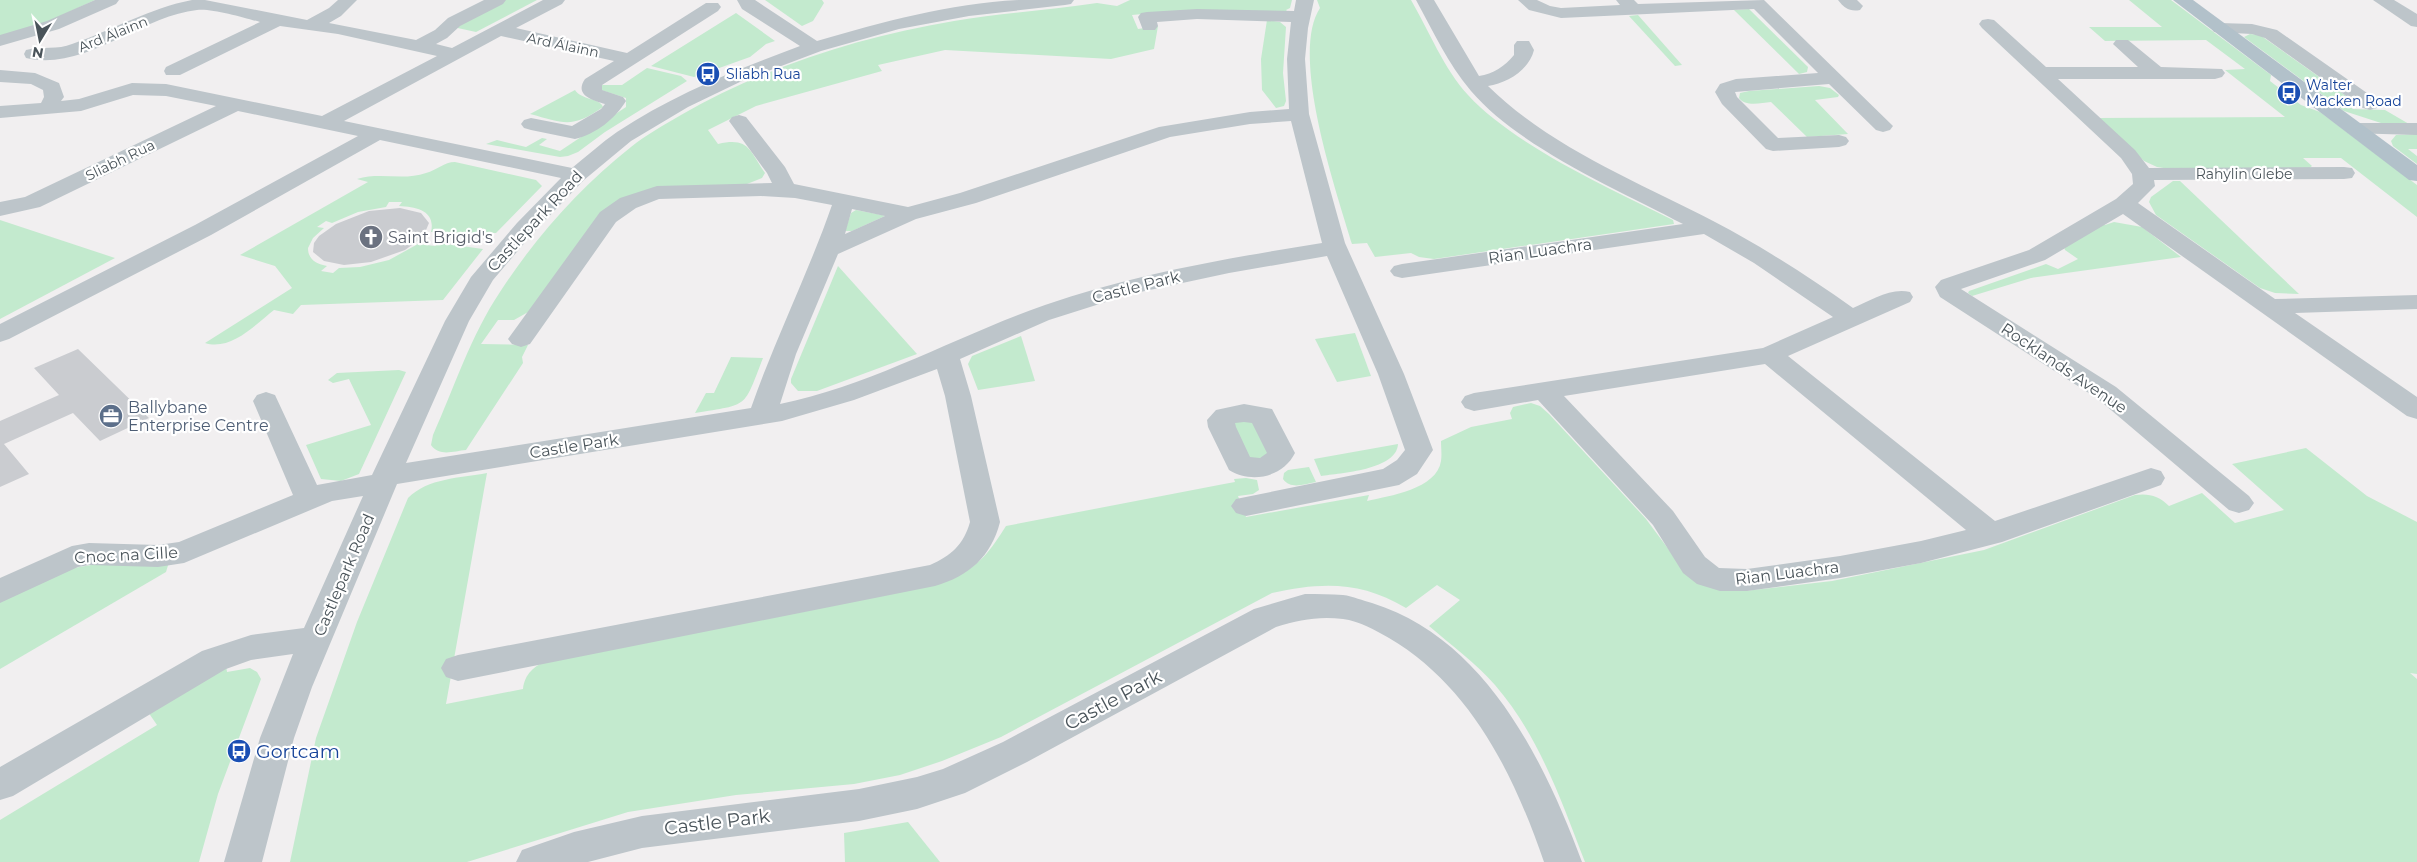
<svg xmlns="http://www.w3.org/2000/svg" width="2417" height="862" viewBox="0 0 2417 862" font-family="Montserrat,sans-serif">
<rect width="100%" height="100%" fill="#f1eff0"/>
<g fill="#c3eace">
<polygon points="0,0 95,0 45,23 0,37"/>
<polygon points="502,0 537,0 476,32 453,27"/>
<polygon points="765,0 822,0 824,3 813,21 802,26"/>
<path d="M1130,0H1292L1290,8L1286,10L1288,12H1164L1132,15L1138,29L1158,26L1154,49L1111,59L945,50L878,65L882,71L756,106L708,130L718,144C749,137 749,150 765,173L762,178L747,184L641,193L530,311L514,320H498L481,344L528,345L522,357L523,363L466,450C454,451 439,457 431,445L433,435C454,388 471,335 500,292C535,238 580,187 631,147C646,135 664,125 681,115C764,67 859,37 954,21C1001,13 1050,10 1097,3L1117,6Z"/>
<path d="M1317,0H1411C1429,31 1444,69 1468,95C1515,146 1611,189 1673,220L1674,224L1434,259L1419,257L1411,253L1375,257L1367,243L1352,244C1337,193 1289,55 1320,8Z"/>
<polygon points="2129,0 2171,0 2271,75 2270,81 2301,105 2320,112 2417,185 2417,217 2341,158 2303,158 2312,166 2308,169 2170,169 2157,167 2144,161 2097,118 2285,117 2225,70 2245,69 2206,40 2105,41 2089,27 2162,27"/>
<polygon points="1749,9 1808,67 1807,72 1799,74 1734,10"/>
<polygon points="736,13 775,41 766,44 750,57 694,77 651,66"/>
<polygon points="1638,15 1682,65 1675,66 1629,16"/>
<polygon points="1267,20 1280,22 1286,27 1283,73 1286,101 1284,106 1276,108 1262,90 1261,59"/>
<polygon points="2250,34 2260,35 2349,98 2338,98 2353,109 2385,110 2409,124 2381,123 2344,111 2244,37"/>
<polygon points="647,68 681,76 687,81 605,132 578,152 568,156 560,157 486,144 497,140 526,147 542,138 547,139 539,145 560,151 626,107 626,98 601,90 600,85 622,85"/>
<path d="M1819,86L1830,88L1839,95L1838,97L1815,100L1848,134L1807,137L1771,102C1761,103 1745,107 1739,98L1740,93L1749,91Z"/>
<path d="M575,90C581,100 600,98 603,107C572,129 564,123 530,114Z"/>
<polygon points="2417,134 2417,149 2408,149 2417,156 2417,164 2393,146 2391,141 2396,135"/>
<path d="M455,162L536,180L542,186L496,233L431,232C436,211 417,207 399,206L402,202H389L386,207L358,212L332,223L326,221L317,227L324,228L313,238L308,248C308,260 317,264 327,266L321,271L333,273L339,268L360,267L389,260L418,244L435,246L439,243L483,249L443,300L301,305L293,314L274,310C255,325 231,351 205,343L292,288L275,266L240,255L368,182L357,179C380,172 404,181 426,173C437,170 444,162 455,162Z"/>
<polygon points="2173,181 2180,181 2299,294 2275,293 2260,288 2156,215 2149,202 2151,197"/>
<polygon points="856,210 882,215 885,216 852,231 845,231 851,213"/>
<polygon points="0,220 115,258 0,319"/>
<polygon points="2114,222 2142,227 2181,257 2031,278 1972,296 1968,293 1969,291 2046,264 2058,269 2078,259 2065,250 2064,247 2101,224 2105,225"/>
<polygon points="838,266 917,354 817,391 798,391 791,383 791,379"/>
<polygon points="1355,333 1371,376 1337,382 1315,339"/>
<polygon points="1021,336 1035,381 978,390 968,364 972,356"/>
<path d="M731,357L763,358C743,409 750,404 695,413L706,393H714Z"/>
<polygon points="399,370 406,372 359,474 341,481 321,479 306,445 371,425 349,379 333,383 328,380 337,373"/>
<path d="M1531,403L1540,406L1549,414L1646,519L1684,570L1744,591L1832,581L1984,550L2135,495C2149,493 2159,496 2169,506L2202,493L2235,523L2284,510L2232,464L2306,448L2367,496L2417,522V674L2410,673L2417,679V862H1585C1561,800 1539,736 1495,685C1476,663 1451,645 1429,626L1460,600L1437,585L1406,608C1361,581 1322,582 1272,593L1001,737L942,761L900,775L854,784L736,795L628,812L467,862H290L316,738L357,622L408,498C428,478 460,478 487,473L446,704L523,689C525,673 534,667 547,660L952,578C980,566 990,551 1006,526L1224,484L1235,482L1234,479L1246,478L1257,480L1259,490L1253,494L1238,496L1246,517L1369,495L1367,501C1389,496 1437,489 1441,461C1442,455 1441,447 1441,441L1471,427L1512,419L1510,413L1513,407Z"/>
<polygon points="1253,420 1271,452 1264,460 1246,457 1233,424 1236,421"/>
<path d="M1398,444C1397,470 1340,473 1321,476L1314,459Z"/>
<path d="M1309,467L1316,482C1304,484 1291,490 1283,479L1284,473L1288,470Z"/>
<polygon points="169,562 166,572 0,669 0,599 68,569 97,564"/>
<polygon points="226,665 227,672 250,668 257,672 261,679 218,794 199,862 0,862 0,820 157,725 146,709"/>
<polygon points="908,822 940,862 845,862 844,833"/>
</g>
<g fill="#caccd0">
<polygon points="400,208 421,213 429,223 423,237 405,250 371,262 344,265 324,261 313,252 314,243 319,236 336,224 369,211"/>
<polygon points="78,349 149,418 100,441 73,413 4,444 29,474 0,487 0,421 59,395 34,368"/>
</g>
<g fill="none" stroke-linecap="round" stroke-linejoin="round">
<g fill="#bdc5ca" fill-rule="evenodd">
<polygon points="95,0 119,0 116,4 59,29 0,46 0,35 47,21"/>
<path d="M192,0H205L307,20L329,8L338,0H357L341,16L329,23L416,40L435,30L448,18L484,0H506L503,4L460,26L447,38L436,44L452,48L543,0H565L562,4L516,28L627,53L706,3H718L721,7L718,11L602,85V90L623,97L626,101C615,119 596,134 575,139L531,130L524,128L521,124L524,120L531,118L572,126L601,109L605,104C592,100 574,95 585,79L614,61L501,36L344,121L572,168C587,156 601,143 617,132C674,94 736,70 800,46L742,9L737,0H755L817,41C883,22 951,3 1020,0C1038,0 1056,0 1074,0L1071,4L1065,5L969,16L899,29L821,51L744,80L688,107L631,141L584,180L533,233L493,280L469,321L406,463L751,408C775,339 808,274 832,205L795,198L761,196L659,199L636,208L616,222L530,344L521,347L512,344L508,339L600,212L620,198L657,186L772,183L767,173L729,121L732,117L739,115L746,117L785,167L794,184L908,207L960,193L1159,127L1250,112L1289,109L1287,59L1291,22L1197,19L1157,22L1158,26L1155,30H1143L1138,17L1141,13L1147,12L1197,9L1294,11L1296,0H1314L1308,28L1305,59L1309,114L1345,243L1404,374L1433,450L1417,474L1399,485L1246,516L1236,513L1231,506L1236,499L1383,469L1397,460L1405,450L1378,374L1327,256L1229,273L1131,294L1049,320L960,359L971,396L1000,522C991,557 969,576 935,586L458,681L446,677L441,668L446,659L458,655L930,565C951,556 964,544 970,522L945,396L937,369L854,400L782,421L397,484L312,687L294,738L262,862H224L260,738L293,654L251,660L226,669L13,796L0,800V767L202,651L251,635L304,628L363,496L332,501L184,563L158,567L89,565L78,567L0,603V578L72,546L89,543L158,545L179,542L293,495L253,401L257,395L266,392L275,395L317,485L372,475L445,321L471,277L517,223L561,178L380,140L211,235L9,339L0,342V324L195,225L358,136L238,111L40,207L0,216V202L25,197L216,106L166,96L133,95L81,111L0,118V106L41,103L44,97L43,90L31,84L0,82V70L35,73L59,83L64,97L61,101L79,99L132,83L166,84L322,116L437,56L338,34L280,26L180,75H166L164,71L166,67L260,22C245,18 211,8 197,10C141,16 84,72 26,58L24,54L26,50C42,46 58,50 72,44C113,30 150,8 192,0ZM1291,121L1322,243C1228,258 1135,274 1045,305C956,336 873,385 780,404L796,354L838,254L916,219L976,203L1170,137L1250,124ZM852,209L885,216L845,234Z"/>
<path d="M1416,0H1434L1479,76C1493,74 1505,66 1514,55V45L1517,41H1529L1534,50C1529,70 1507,83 1488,86C1551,148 1638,182 1715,222C1763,247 1809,277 1853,308C1870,301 1891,287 1910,292L1913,297L1910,302L1788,356L1995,521L2151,468L2161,471L2165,478L2161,485L2002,542L1921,563L1840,578L1747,591H1720L1697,584L1683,573L1653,525L1538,400L1474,411L1465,408L1461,402L1465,396L1474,393L1763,348L1833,317L1754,263L1704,234L1402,278L1394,276L1390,271L1394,266L1402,264L1683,224C1617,189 1520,148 1471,91C1448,64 1433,31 1416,0ZM1765,364L1966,530L1921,541L1840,556L1747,569L1719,568L1705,557L1673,511L1564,396Z"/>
<polygon points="1518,0 1537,0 1550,6 1561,8 1620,5 1616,0 1634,0 1638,4 1764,0 1893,126 1890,130 1883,132 1876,130 1829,84 1735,92 1737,97 1778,138 1839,135 1846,137 1849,141 1846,145 1839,147 1773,151 1766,149 1722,104 1715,92 1720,84 1736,79 1818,73 1754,9 1561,18 1529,10"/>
<path d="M1838,0H1857L1863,6L1860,10C1850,12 1844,8 1838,0Z"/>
<polygon points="2373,0 2394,0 2417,14 2417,27 2411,26"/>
<polygon points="1988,19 1994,20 2046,67 2138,67 2113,44 2116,40 2128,40 2161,67 2222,69 2225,73 2222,77 2215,79 2058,79 2135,150 2149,168 2344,167 2352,168 2355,173 2352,178 2344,179 2154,180 2155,186 2138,203 2275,299 2417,295 2417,309 2295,313 2417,397 2417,419 2407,416 2123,214 2045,260 1961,289 2116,387 2249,496 2254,503 2249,510 2239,513 2229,510 2098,399 1940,297 1935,287 1941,280 2029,250 2116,199 2133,184 2132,174 2121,158 1982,28 1979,24 1982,20"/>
<polygon points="2220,23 2252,24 2277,30 2377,100 2380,104 2377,108 2370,110 2363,108 2265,38 2252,34 2214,32 2211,28 2214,24"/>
<polygon points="2355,123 2417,123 2417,135 2348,133 2345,129 2348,125"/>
<path d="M1244,404L1272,409L1295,453C1283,477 1252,484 1229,470L1208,427L1207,420L1216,410ZM1244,422L1252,423L1267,453L1260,458L1250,457L1236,427L1235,423Z"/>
<path d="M1305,594C1318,594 1331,594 1343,595C1353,596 1363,601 1372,603C1485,638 1544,760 1582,862H1544C1514,775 1471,686 1389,638C1375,630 1359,621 1343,619C1318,616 1299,620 1276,627L1027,762L965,793L917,809L859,821L642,848L588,862H516L522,850L574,832L642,816L859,789L917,777L943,769L1003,742L1254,609Z"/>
</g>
<polygon fill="#b2c1ca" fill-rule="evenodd" points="2173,0 2193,0 2417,165 2417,181 2409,180"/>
</g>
<defs>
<g id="bus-disc" transform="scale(1.25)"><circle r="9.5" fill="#1a4fb4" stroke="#fff"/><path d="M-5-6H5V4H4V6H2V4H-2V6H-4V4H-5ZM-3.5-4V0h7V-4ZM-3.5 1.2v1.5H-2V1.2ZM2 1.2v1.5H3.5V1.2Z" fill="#fff"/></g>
<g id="church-disc" transform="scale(1.25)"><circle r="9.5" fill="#6b7280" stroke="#fff"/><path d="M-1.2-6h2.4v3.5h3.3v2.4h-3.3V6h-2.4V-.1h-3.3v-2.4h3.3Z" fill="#fff"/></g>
<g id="office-disc" transform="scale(1.25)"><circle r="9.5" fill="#5c6f8a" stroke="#fff"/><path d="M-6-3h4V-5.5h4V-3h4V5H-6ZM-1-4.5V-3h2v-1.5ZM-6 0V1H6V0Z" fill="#fff"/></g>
</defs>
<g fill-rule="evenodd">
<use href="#bus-disc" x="708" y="74"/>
<use href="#bus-disc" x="2289" y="93"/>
<use href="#church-disc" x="371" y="237"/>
<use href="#office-disc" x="111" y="416"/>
<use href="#bus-disc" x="239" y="751"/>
</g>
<g text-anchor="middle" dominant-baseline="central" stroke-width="4.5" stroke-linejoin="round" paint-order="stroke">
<g font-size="14" fill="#4a545a" stroke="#fff">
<text transform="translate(113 34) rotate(-22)">Ard Álainn</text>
<text transform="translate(563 45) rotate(12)">Ard Álainn</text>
<text transform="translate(120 160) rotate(-26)">Sliabh Rua</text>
<text x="2244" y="174">Rahylin Glebe</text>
</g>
<g font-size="14" fill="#164399" stroke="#fff" text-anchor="start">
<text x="726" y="74">Sliabh Rua</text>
<text x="2306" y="85">Walter<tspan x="2306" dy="16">Macken Road</tspan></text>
</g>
<g font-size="16" fill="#4a545a" stroke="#fff">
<text transform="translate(535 221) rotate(-47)">Castlepark Road</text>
<text transform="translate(1540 251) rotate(-8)">Rian Luachra</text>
<text transform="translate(1136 287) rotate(-14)">Castle Park</text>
<text transform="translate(2064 368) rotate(34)">Rocklands Avenue</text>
<text transform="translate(574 446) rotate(-9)">Castle Park</text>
<text transform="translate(126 555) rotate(-3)">Cnoc na Cille</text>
<text transform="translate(1787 573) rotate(-7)">Rian Luachra</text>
<text transform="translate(344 575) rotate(-67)">Castlepark Road</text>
</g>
<g font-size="16" fill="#5b616d" stroke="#fff" text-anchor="start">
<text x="388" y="237">Saint Brigid's</text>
</g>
<g font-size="16" fill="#4e5e75" stroke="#fff" text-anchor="start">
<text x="128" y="407">Ballybane<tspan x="128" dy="18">Enterprise Centre</tspan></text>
</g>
<g font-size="19" fill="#4a545a" stroke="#fff">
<text transform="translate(1113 700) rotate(-28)">Castle Park</text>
<text transform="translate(717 822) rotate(-7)">Castle Park</text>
</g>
<g font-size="19" fill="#164399" stroke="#fff" text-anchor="start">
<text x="256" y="751">Gortcam</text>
</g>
</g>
<g transform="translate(40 40) rotate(190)" stroke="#ffffff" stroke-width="4" paint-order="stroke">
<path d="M0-4L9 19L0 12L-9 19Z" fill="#4a545a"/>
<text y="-8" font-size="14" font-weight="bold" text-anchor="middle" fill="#4a545a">N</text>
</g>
</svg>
